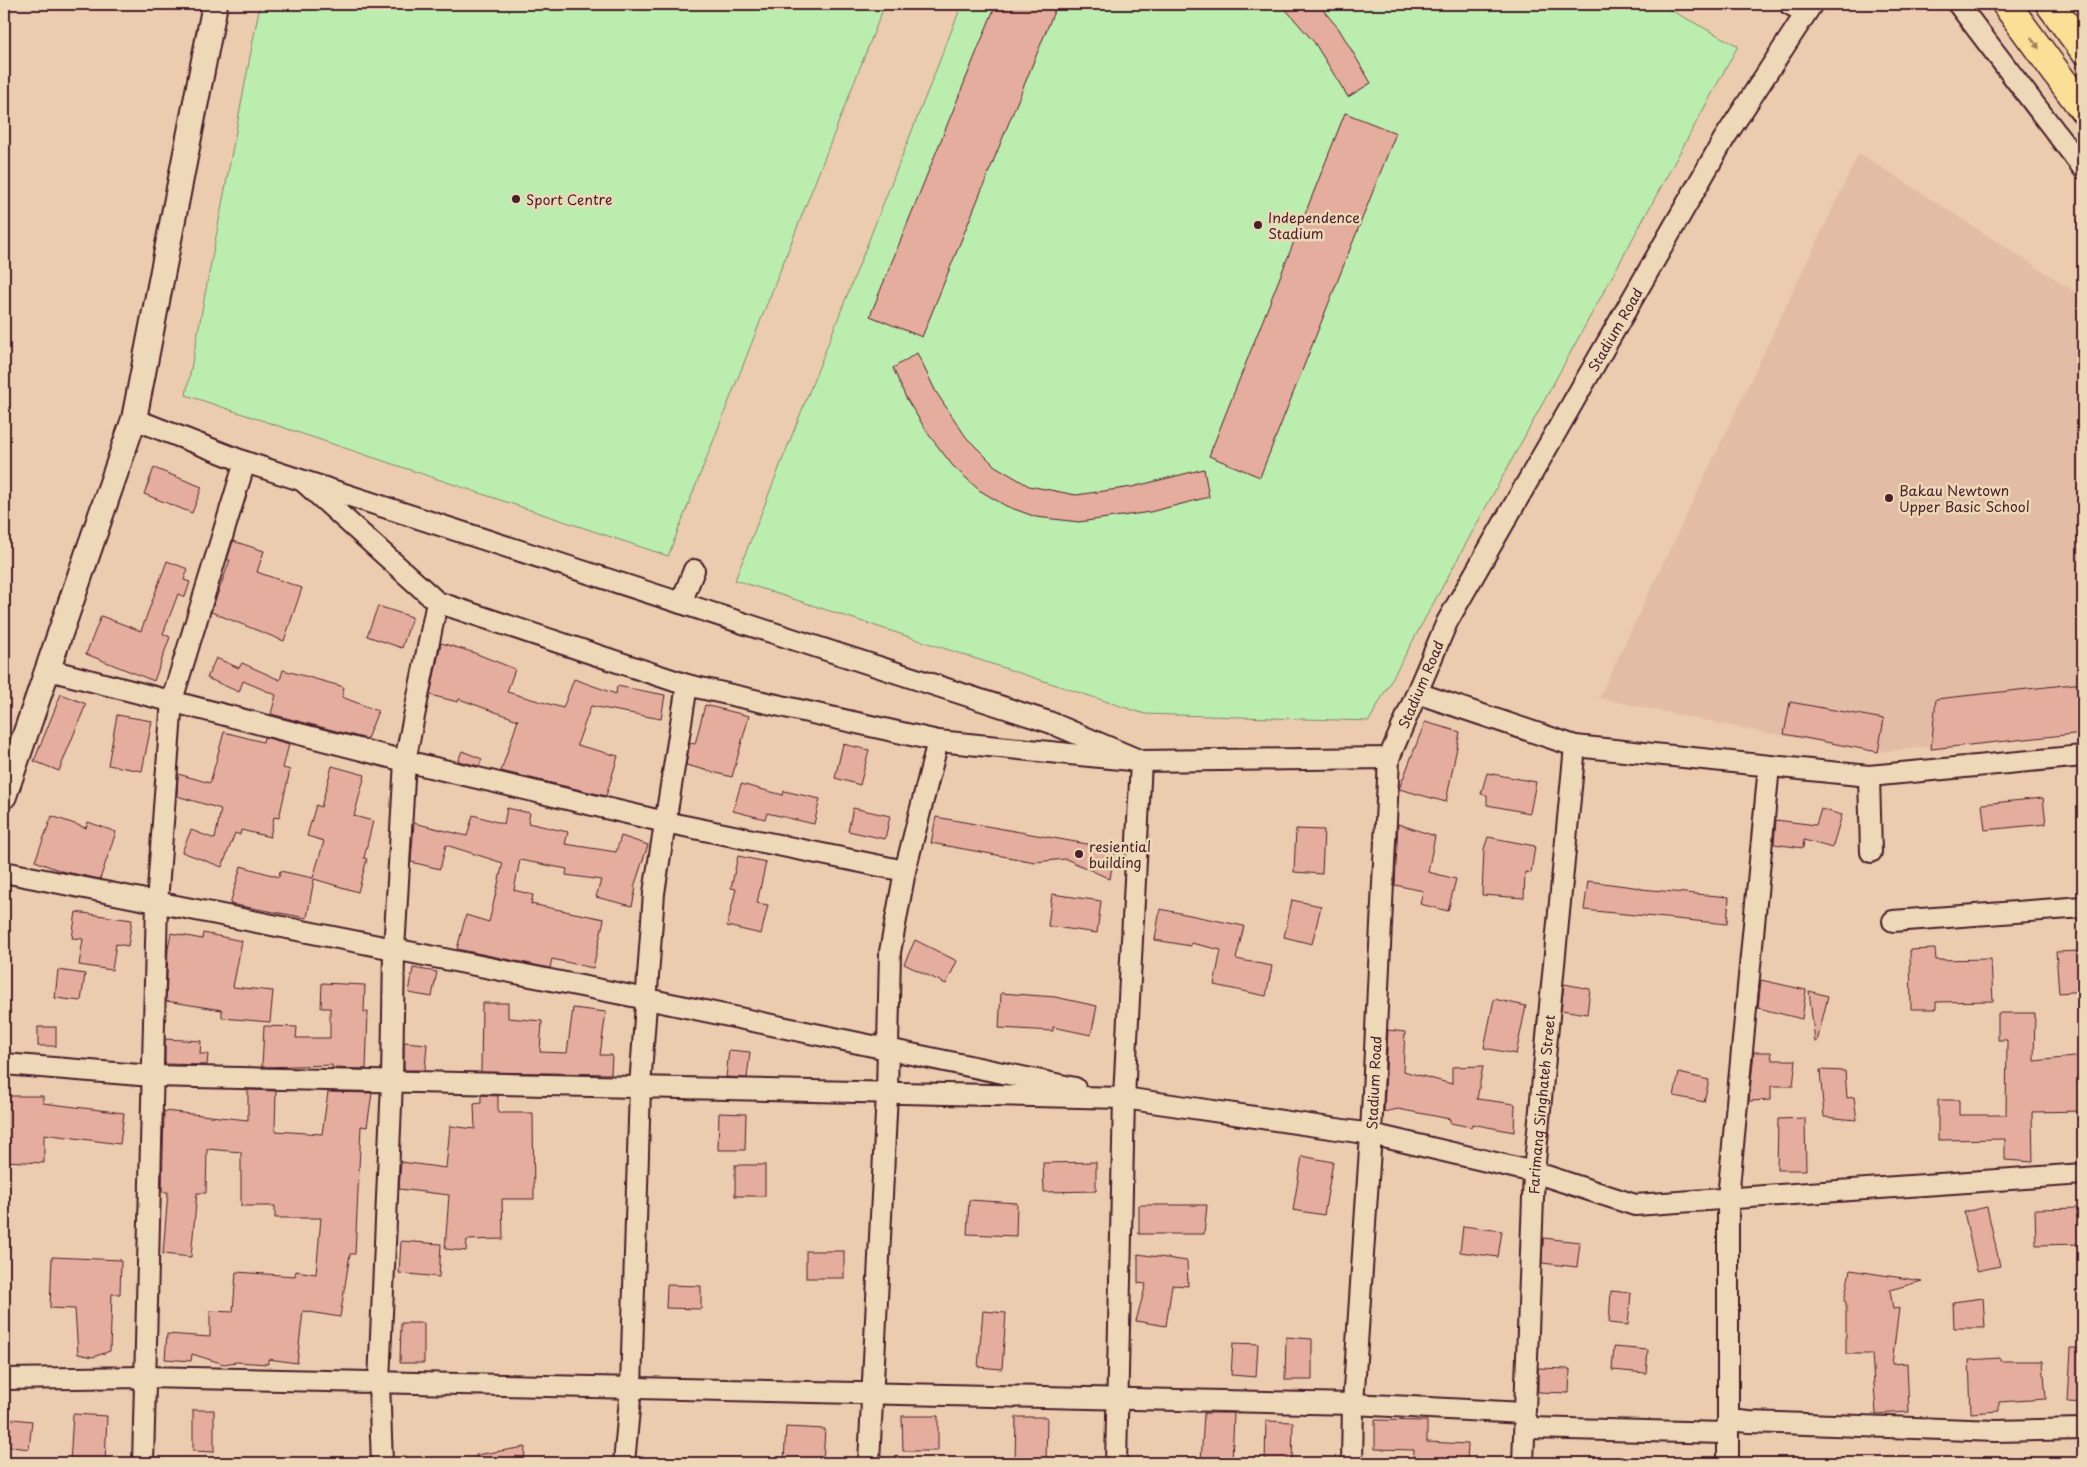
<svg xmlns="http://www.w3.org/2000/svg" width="2087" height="1467" viewBox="0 0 2087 1467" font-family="'Playpen Sans',sans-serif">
<rect width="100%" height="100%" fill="#ebccaf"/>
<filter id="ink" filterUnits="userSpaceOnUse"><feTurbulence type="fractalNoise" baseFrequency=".02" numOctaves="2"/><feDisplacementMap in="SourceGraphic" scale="10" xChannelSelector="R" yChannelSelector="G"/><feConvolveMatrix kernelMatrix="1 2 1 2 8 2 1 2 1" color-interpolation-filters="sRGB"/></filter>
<g filter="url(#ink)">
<polygon fill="#e3bca5" points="1859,153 2083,297 2083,730 1878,752 1756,731 1599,698"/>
<g fill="#baedae" stroke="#82866c">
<polygon points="260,4 885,4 668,556 186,395"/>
<polygon points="962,4 1659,4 1738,46 1369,721 1145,714 735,580"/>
</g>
<g fill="#e5ad9d" stroke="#4a1f2b">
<polygon points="996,4 1041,4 1055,9 922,337 870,316"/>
<polygon points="1281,4 1318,4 1339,29 1371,83 1348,97 1314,42"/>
<polygon points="1345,113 1396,133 1260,477 1209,456"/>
<polygon points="917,353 936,392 966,437 995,466 1029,486 1076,495 1132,487 1204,469 1209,497 1150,512 1079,522 1036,517 1006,506 979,490 953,466 929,435 906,398 893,368"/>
<polygon points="154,468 202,487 192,513 144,494"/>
<polygon points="233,541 264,551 257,572 302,588 284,641 211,612 230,560 227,560"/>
<polygon points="167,561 188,569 184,580 190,582 185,597 178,594 163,634 170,637 154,681 86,654 101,616 141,631"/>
<polygon points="378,606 412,617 402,648 367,636"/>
<polygon points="441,643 472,652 515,669 507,692 563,708 574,679 616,694 617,686 665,695 661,719 591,706 577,745 618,756 606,796 501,771 518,720 459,699 458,702 430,695"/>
<polygon points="216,658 239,668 242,663 280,680 283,670 344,687 342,697 378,711 367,739 271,714 276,695 243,681 239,692 207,678"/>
<polygon points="2083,683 2083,733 1931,749 1936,699"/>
<polygon points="61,694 86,704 59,771 34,761"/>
<polygon points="1790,702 1884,719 1878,752 1784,734"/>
<polygon points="705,705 749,716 732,777 686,765 690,743 695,744"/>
<polygon points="117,715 152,721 142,771 108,765"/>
<polygon points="1425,722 1460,732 1446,802 1399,789"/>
<polygon points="224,732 263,742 264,737 289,744 283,768 290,770 279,818 274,817 270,837 241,830 240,835 235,833 222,867 182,852 191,830 215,839 221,809 177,796 178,774 210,783"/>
<polygon points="843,744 869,750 860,785 835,778"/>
<polygon points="462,751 482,759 479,766 458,761"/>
<polygon points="332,766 365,775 354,816 373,821 364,858 367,859 358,892 314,879 307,918 230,904 241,866 279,877 280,871 313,878 324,841 307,836 316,805 321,807"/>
<polygon points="1487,773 1536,782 1530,813 1487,805 1487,795 1481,794"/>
<polygon points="741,784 783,795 784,791 820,799 814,824 767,813 765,819 733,811"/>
<polygon points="2043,798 2046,824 1985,830 1982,804"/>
<polygon points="507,808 530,813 528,823 568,832 565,844 616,852 621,836 648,845 634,887 636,888 632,906 596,897 601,880 566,875 567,869 520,860 514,890 533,895 531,904 604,919 593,968 552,959 550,968 457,949 466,915 489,922 503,863 446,845 440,869 411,862 414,823 467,836 473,815 504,824"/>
<polygon points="853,808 890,816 885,839 848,831"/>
<polygon points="1821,809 1842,815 1832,848 1804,840 1803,848 1774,844 1776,820 1816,825"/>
<polygon points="52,816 86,828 88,822 116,832 100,879 61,871 35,861"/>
<polygon points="936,817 1115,849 1110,879 1066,859 1035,862 931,843"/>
<polygon points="1398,824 1435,836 1428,872 1456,879 1448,911 1420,904 1423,891 1395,885"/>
<polygon points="1296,829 1324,830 1322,874 1294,872"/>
<polygon points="1488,837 1535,846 1531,873 1525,872 1524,898 1482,895 1484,849"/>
<polygon points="738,856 766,862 757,903 768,905 761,934 727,926 736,889 731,888"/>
<polygon points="1588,881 1641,888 1641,889 1729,897 1727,924 1584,910"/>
<polygon points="1052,894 1101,901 1097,933 1048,926"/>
<polygon points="1292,900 1321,906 1312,944 1284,937"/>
<polygon points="1160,909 1244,926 1236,959 1272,966 1266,996 1214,985 1221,950 1191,943 1191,946 1155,940"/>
<polygon points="76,912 132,920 128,946 116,944 112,970 79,965 83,939 72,938"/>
<polygon points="171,933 202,939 203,933 242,941 233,987 273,991 270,1022 222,1018 222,1010 166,1001 168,949"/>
<polygon points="915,940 957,961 946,984 904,964"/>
<polygon points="1935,949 1936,960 1991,959 1993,1001 1936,1002 1936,1009 1911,1009 1910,950"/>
<polygon points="2081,951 2083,991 2059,993 2056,952"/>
<polygon points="413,968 437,972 432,997 409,993"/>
<polygon points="58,970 85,974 81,1001 55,998"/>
<polygon points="1761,980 1806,990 1802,1019 1758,1008"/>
<polygon points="322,983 365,985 364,1012 368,1012 366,1069 332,1068 332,1065 262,1067 264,1026 297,1027 296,1038 330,1038 330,1008 321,1008"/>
<polygon points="1564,984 1590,989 1587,1014 1561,1010"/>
<polygon points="1809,991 1828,996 1817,1042 1815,1042"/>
<polygon points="1001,993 1055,997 1097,1006 1091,1035 1053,1027 1053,1031 999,1028"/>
<polygon points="1494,999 1526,1006 1516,1054 1484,1048"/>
<polygon points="482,1003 508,1003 508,1018 542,1021 540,1052 567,1053 573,1008 606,1012 600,1055 612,1055 611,1074 481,1072"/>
<polygon points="1998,1013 2035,1013 2034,1061 2083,1056 2083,1111 2032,1112 2033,1162 2005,1160 2005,1139 1938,1140 1938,1100 1959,1100 1959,1115 2006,1115 2007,1040 1998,1040"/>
<rect x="38" y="1027" width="18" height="19"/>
<polygon points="1388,1030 1405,1032 1403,1071 1452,1084 1452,1067 1483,1066 1477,1099 1515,1104 1514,1132 1472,1124 1471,1127 1450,1123 1450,1119 1398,1109 1384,1112"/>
<polygon points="165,1039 201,1041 200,1054 208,1054 207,1065 165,1064"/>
<polygon points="404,1042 427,1044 425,1070 404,1070"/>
<polygon points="729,1050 750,1052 747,1078 726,1077"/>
<polygon points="1754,1052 1771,1052 1772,1060 1796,1060 1793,1086 1771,1086 1771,1100 1749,1101"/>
<polygon points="1820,1070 1845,1071 1847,1098 1854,1097 1857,1120 1824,1117"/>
<polygon points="1679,1073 1709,1080 1704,1102 1674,1096"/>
<polygon points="248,1090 276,1091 275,1131 322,1134 328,1092 372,1093 367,1127 361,1126 355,1254 350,1254 340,1317 303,1311 297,1363 268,1359 268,1364 236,1362 224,1364 192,1354 191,1361 165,1359 167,1334 210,1337 210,1311 233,1312 236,1272 295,1276 296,1271 316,1274 321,1218 275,1218 275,1206 241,1206 241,1152 207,1149 206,1193 197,1193 191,1257 163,1254 168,1192 162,1192 164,1111 248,1120"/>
<polygon points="481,1095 498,1096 498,1113 533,1113 534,1199 502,1199 503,1239 467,1240 466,1251 445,1249 449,1195 399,1189 401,1162 446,1168 450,1126 475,1129 474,1104 481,1103"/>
<polygon points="4,1096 43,1096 43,1103 124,1113 120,1144 44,1134 44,1163 4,1161"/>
<polygon points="719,1113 746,1114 745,1150 718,1150"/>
<polygon points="1805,1118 1806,1170 1777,1170 1778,1119"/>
<polygon points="1302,1156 1333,1162 1324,1215 1293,1210"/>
<polygon points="1096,1162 1096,1191 1044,1192 1043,1163"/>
<rect x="735" y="1165" width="30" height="31"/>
<polygon points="969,1200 1017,1203 1016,1236 967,1234"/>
<polygon points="1139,1205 1207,1205 1204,1234 1139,1234"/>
<polygon points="1987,1207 2000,1266 1977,1271 1964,1212"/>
<polygon points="2083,1208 2083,1244 2036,1245 2035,1209"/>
<polygon points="1463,1226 1502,1231 1498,1257 1460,1252"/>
<polygon points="1543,1238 1580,1242 1577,1267 1542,1263"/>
<polygon points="401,1241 441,1244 439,1277 399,1273"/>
<rect x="806" y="1251" width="38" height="27"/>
<polygon points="1138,1254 1187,1261 1188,1286 1172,1285 1166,1326 1136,1321 1146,1284 1138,1283"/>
<polygon points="52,1257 121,1260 120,1294 112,1294 110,1351 93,1357 78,1354 75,1309 50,1308"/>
<polygon points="1850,1270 1922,1281 1890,1290 1893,1309 1899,1308 1892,1364 1907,1363 1909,1412 1876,1414 1872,1354 1846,1354 1846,1302 1844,1301"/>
<polygon points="667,1285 701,1286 701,1309 666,1308"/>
<polygon points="1611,1291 1631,1293 1628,1325 1609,1323"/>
<polygon points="1983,1298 1985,1328 1954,1328 1953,1302"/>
<polygon points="983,1311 1006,1313 1002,1369 978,1367"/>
<polygon points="401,1323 424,1323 424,1363 400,1363"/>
<polygon points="1286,1337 1312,1339 1312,1380 1285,1380"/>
<polygon points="1233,1343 1258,1344 1256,1377 1231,1375"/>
<polygon points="1614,1347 1648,1350 1646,1373 1612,1370"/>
<polygon points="2071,1348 2083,1348 2083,1403 2068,1402"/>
<polygon points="2000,1358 2000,1361 2043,1361 2046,1399 1999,1402 1999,1411 1971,1413 1969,1360"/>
<polygon points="1538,1368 1570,1369 1569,1393 1538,1392"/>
<polygon points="193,1410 214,1410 214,1452 193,1451"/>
<polygon points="1204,1413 1234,1413 1232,1463 1201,1463"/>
<polygon points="73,1414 107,1416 105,1463 70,1463"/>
<polygon points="902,1416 938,1416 938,1451 903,1451"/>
<polygon points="1016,1417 1047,1417 1046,1461 1015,1460"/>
<polygon points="4,1418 32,1421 29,1449 4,1446"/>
<polygon points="1375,1420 1427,1421 1427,1442 1468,1444 1467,1463 1413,1463 1414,1450 1375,1449"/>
<polygon points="1266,1421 1293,1422 1292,1463 1265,1463"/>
<polygon points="786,1427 825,1429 823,1462 784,1460"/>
<polygon points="525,1447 524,1463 477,1463 476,1455"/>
</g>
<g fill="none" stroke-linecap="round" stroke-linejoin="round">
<g stroke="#4a1f2b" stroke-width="24">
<g id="minor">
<polyline points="1789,4 1806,13"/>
<polyline points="1958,4 2083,168"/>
<polyline points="134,419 245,462 1049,722 1141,761 1389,758"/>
<polyline points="304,482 437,602 687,685 938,741 1141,761 1124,1098 1116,1463"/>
<polyline points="681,603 694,570"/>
<polyline points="49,670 405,761 665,822 905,871"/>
<polyline points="1417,693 1575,746 1869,776 2083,756"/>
<polyline points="1869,776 1871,852"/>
<polyline points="4,872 647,999 1075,1088"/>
<polyline points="1893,921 2083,907"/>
<polyline points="4,1064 152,1076 1124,1098 1371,1134 1534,1172 1635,1205 2083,1174"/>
<polyline points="4,1379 145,1377 1353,1404 1524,1413 1530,1428 1724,1433 1729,1420 1749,1422 1996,1431 2083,1429"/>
<polyline points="143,1463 157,903 172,700 245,462"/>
<polyline points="382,1463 379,1382 392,1082 394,950 405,761 437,602"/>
<polyline points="624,1463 631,1388 640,1087 654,893 687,685"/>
<polyline points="869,1463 887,1093 890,952 905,871 938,741"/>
<path id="s1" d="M1352,1463L1353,1404L1371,1134L1389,758L1447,622L1724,139L1812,4"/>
<path id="s2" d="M1523,1463L1534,1172L1575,746"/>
<polyline points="1728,1463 1728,1198 1769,766"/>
</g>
</g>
<g stroke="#4a1f2b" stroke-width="28">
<polyline id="tertiary" points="4,796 134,419 215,4"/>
</g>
<g stroke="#4a1f2b" stroke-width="31">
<g id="primary">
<polyline points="2006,4 2083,109"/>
<polyline points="2050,4 2083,49"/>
</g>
</g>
<use href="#minor" stroke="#edd9b7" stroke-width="20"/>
<use href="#tertiary" stroke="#edd9b7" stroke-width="24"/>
<use href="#primary" stroke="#fadf96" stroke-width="28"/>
</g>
<defs><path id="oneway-solid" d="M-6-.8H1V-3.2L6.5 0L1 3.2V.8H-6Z" transform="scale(1.25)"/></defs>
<use fill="#a27f60" href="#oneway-solid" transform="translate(2035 43) rotate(54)"/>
</g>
<g fill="#4a1f2b" stroke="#edd9b7" stroke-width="2">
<circle cx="516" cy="199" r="5"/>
<circle cx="1258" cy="225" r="5"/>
<circle cx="1889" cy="498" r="5"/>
<circle cx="1079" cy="854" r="5"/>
</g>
<g text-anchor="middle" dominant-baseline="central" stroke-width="5" stroke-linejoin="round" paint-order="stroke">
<g font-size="14" fill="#4a1f2b" stroke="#edd9b7" text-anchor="start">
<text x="526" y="199">Sport Centre</text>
<text x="1268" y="217">Independence<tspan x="1268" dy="16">Stadium</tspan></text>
<text x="1899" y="490">Bakau Newtown<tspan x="1899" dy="16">Upper Basic School</tspan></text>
<text x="1089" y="846">resiential<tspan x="1089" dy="16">building</tspan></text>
</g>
<g font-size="14" fill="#4a1f2b" stroke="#edd9b7">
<text stroke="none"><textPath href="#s1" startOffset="1191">Stadium Road</textPath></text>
<text stroke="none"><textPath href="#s1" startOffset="786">Stadium Road</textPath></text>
<text stroke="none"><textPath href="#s1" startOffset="381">Stadium Road</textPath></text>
<text stroke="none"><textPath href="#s2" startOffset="359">Farimang Singhateh Street</textPath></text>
</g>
</g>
<rect width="2087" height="1467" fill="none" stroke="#edd9b7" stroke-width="20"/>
<rect x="10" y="10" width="2067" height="1447" fill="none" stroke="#4a1f2b" stroke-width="2" filter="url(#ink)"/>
</svg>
